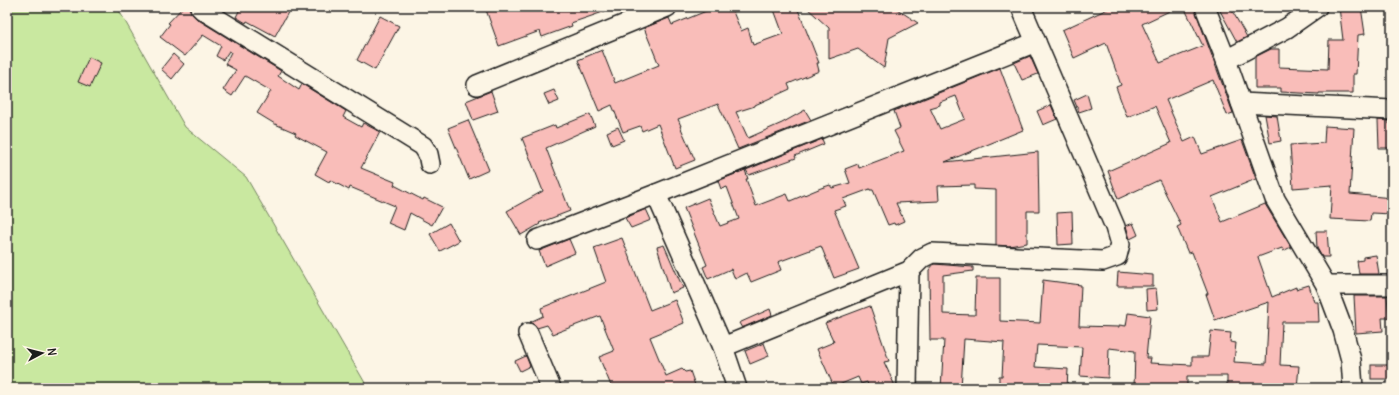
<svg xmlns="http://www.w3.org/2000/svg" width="1399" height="395" viewBox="0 0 1399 395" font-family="Delius,sans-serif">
<rect width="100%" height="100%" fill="#fcf5e5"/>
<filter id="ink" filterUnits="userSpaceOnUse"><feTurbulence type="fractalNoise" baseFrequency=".025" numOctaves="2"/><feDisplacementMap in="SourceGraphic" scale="8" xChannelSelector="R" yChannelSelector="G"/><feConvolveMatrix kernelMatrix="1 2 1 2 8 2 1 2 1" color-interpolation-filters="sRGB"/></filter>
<g filter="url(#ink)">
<polygon fill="#c9e8a0" stroke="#72825e" points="7,7 117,7 185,127 246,177 368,388 7,388"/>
<g fill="#f9bdb9" stroke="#1c1c1c" fill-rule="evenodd">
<polygon points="183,7 189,7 192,14 197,19 281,71 278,76 299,90 302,84 346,111 343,117 361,127 363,123 380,132 361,168 395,182 394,185 423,200 424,198 442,207 432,225 410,213 404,230 388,223 395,206 350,187 349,190 330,180 329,182 315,174 327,152 295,135 296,133 275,124 257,113 271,91 245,76 232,96 223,90 236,70 225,64 231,52 229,51 223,60 216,56 221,46 203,35 185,56 160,37 170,24 168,23"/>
<polygon points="241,7 291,7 275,36 247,21 246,23 236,17"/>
<polygon points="485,7 611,7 612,9 571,23 572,26 542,37 540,31 499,46"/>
<polygon points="716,7 731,7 741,31 748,28 753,45 783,34 773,7 797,7 819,63 817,63 819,71 788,84 790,89 755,105 755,106 736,112 748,138 782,123 805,110 811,120 738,149 718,104 678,119 681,126 680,126 695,160 675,168 658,124 642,131 640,126 623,132 612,105 599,111 578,60 602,50 615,83 659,65 644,28 669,18 672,25"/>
<polygon points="806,7 894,7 918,23 889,38 884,68 858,49 829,59 829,28"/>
<polygon points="1112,7 1178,7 1142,24 1160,63 1203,46 1184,7 1194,7 1233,113 1227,115 1213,80 1166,100 1184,142 1195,137 1202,154 1242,140 1256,179 1212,197 1222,222 1265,204 1291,247 1283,251 1282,248 1258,257 1272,297 1296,287 1296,289 1309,285 1314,302 1318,302 1319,322 1282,322 1280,365 1299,366 1297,388 1227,387 1227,376 1187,376 1187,388 1134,388 1135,351 1109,348 1108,378 1080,376 1082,347 1037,345 1035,367 1068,369 1067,388 999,388 999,376 1002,376 1004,342 964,339 961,388 941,388 944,340 930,340 929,270 934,264 973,267 973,271 943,275 943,314 975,315 976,278 1000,278 1000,321 1040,323 1043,280 1081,285 1079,326 1119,327 1119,325 1126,326 1128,313 1150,316 1146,358 1151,358 1150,363 1192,365 1192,357 1208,357 1211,331 1231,333 1230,342 1236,343 1234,362 1266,364 1269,302 1215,320 1206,294 1208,294 1192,252 1188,253 1177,227 1181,225 1159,180 1118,199 1108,171 1171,143 1155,106 1127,117 1116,87 1121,85 1106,43 1074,58 1062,30"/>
<polygon points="1218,7 1230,7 1247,37 1237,42"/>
<polygon points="1339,7 1361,7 1365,34 1358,35 1356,74 1353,74 1353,93 1319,93 1319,94 1281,92 1281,88 1255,88 1255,57 1271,49 1279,49 1279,67 1328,69 1329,40 1343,40"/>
<polygon points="380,16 399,26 375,70 357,60"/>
<polygon points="173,54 184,64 172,79 161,69"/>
<polygon points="1030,56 1038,74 1022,80 1014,63"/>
<polygon points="89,57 101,63 90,87 78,82"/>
<path d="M1000,68L1023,130L945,162L1038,152L1039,211H1027V243L1009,246L996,245V190L974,189V185L938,186L939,201L896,203L904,221L895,225L894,223L888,225L873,190H870V189L843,199L846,206L834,210L859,269L834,278L821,246L778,262L781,270L751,282L747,273L735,279L731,269L708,279L703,267L707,265L684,208L708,198L720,226L739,219L727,187L721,189L718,181L745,170L748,179H746L756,206L787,194L790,201L821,188L830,185L832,188L850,183L845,169L858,164L859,168L904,151L894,131L900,128L894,111ZM956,96L965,119L940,129L930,108L940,105V102Z"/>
<polygon points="554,90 559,101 549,105 544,94"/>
<polygon points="491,91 498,111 473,120 466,101"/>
<polygon points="1087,94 1091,108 1079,112 1074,100"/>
<polygon points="1051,105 1057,119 1043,125 1037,111"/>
<polygon points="590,114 595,126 546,148 570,211 539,223 540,224 521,235 507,211 543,191 522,138 555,125 556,128"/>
<polygon points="1265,115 1277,116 1281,141 1270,143"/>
<polygon points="468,120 489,170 469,179 448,128"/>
<polygon points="1378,120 1389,121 1389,124 1392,124 1392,148 1379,148"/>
<polygon points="1325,126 1354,128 1350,194 1392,198 1392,214 1371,213 1370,221 1330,219 1332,185 1293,188 1290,145 1324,143"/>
<polygon points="618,127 624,140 612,145 607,132"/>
<polygon points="822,139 824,144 795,156 796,158 749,175 746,170"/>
<polygon points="646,209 651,220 631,228 625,218"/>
<polygon points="1072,212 1073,244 1058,245 1057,213"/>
<polygon points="449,223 459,241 440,251 430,234"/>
<polygon points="1133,223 1138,235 1130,239 1126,226"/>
<polygon points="1316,231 1327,231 1329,257 1322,257 1317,248"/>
<polygon points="622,238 650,310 675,300 684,323 650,337 666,376 682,369 685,372 690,371 695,385 687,388 612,388 599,357 614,351 600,316 553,334 547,325 537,328 534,324 530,322 543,316 541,308 606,282 594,248"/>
<polygon points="569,239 575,253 545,266 539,251"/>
<polygon points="664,245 683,288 671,293 657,247"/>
<polygon points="1376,255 1379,274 1359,274 1357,261 1363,260 1363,257"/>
<polygon points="1118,272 1153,275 1153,286 1117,286"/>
<polygon points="1156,288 1158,309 1147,310 1146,289"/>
<polygon points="1354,296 1387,296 1389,318 1382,318 1383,331 1356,333"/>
<polygon points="870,306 889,361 884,362 896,388 869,388 867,382 861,384 858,377 834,387 817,349 834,342 825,323"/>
<polygon points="770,309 772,315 742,328 739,323"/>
<polygon points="764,343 769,356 750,364 745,351"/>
<polygon points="526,356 530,366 520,371 515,361"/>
<rect x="1371" y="365" width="21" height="14"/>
</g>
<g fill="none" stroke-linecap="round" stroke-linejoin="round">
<g stroke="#1c1c1c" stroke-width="22">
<g id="minor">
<polyline points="200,7 203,10 423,146 428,154 430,164"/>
<polyline points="1205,7 1226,60 1275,199 1326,285 1343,330 1351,360 1353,388"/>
<polyline points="1226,60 1287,28 1317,7"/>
<polyline points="477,85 667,7"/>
<polyline points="1241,103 1392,110"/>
<polyline points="537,240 656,194"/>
<polyline points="1326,285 1392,285"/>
<polyline points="528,333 551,388"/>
<polyline points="723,347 909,271 922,258 932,253 1103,261 1117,256 1120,244 1115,227 1021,7"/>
<polyline points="737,388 723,347 656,194 1036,42"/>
<polyline points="907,388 909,271"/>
</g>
</g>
<use href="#minor" stroke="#fcf5e5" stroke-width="19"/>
</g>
</g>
<rect width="1399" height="395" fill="none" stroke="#fcf5e5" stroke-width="24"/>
<rect x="12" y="12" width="1375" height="371" fill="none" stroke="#1c1c1c" stroke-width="1.5" filter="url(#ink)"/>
<g transform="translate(42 353) rotate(83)" stroke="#fcf5e5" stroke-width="3" paint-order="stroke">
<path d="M0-3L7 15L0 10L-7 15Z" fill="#1c1c1c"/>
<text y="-6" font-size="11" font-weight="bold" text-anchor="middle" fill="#1c1c1c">N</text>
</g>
</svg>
